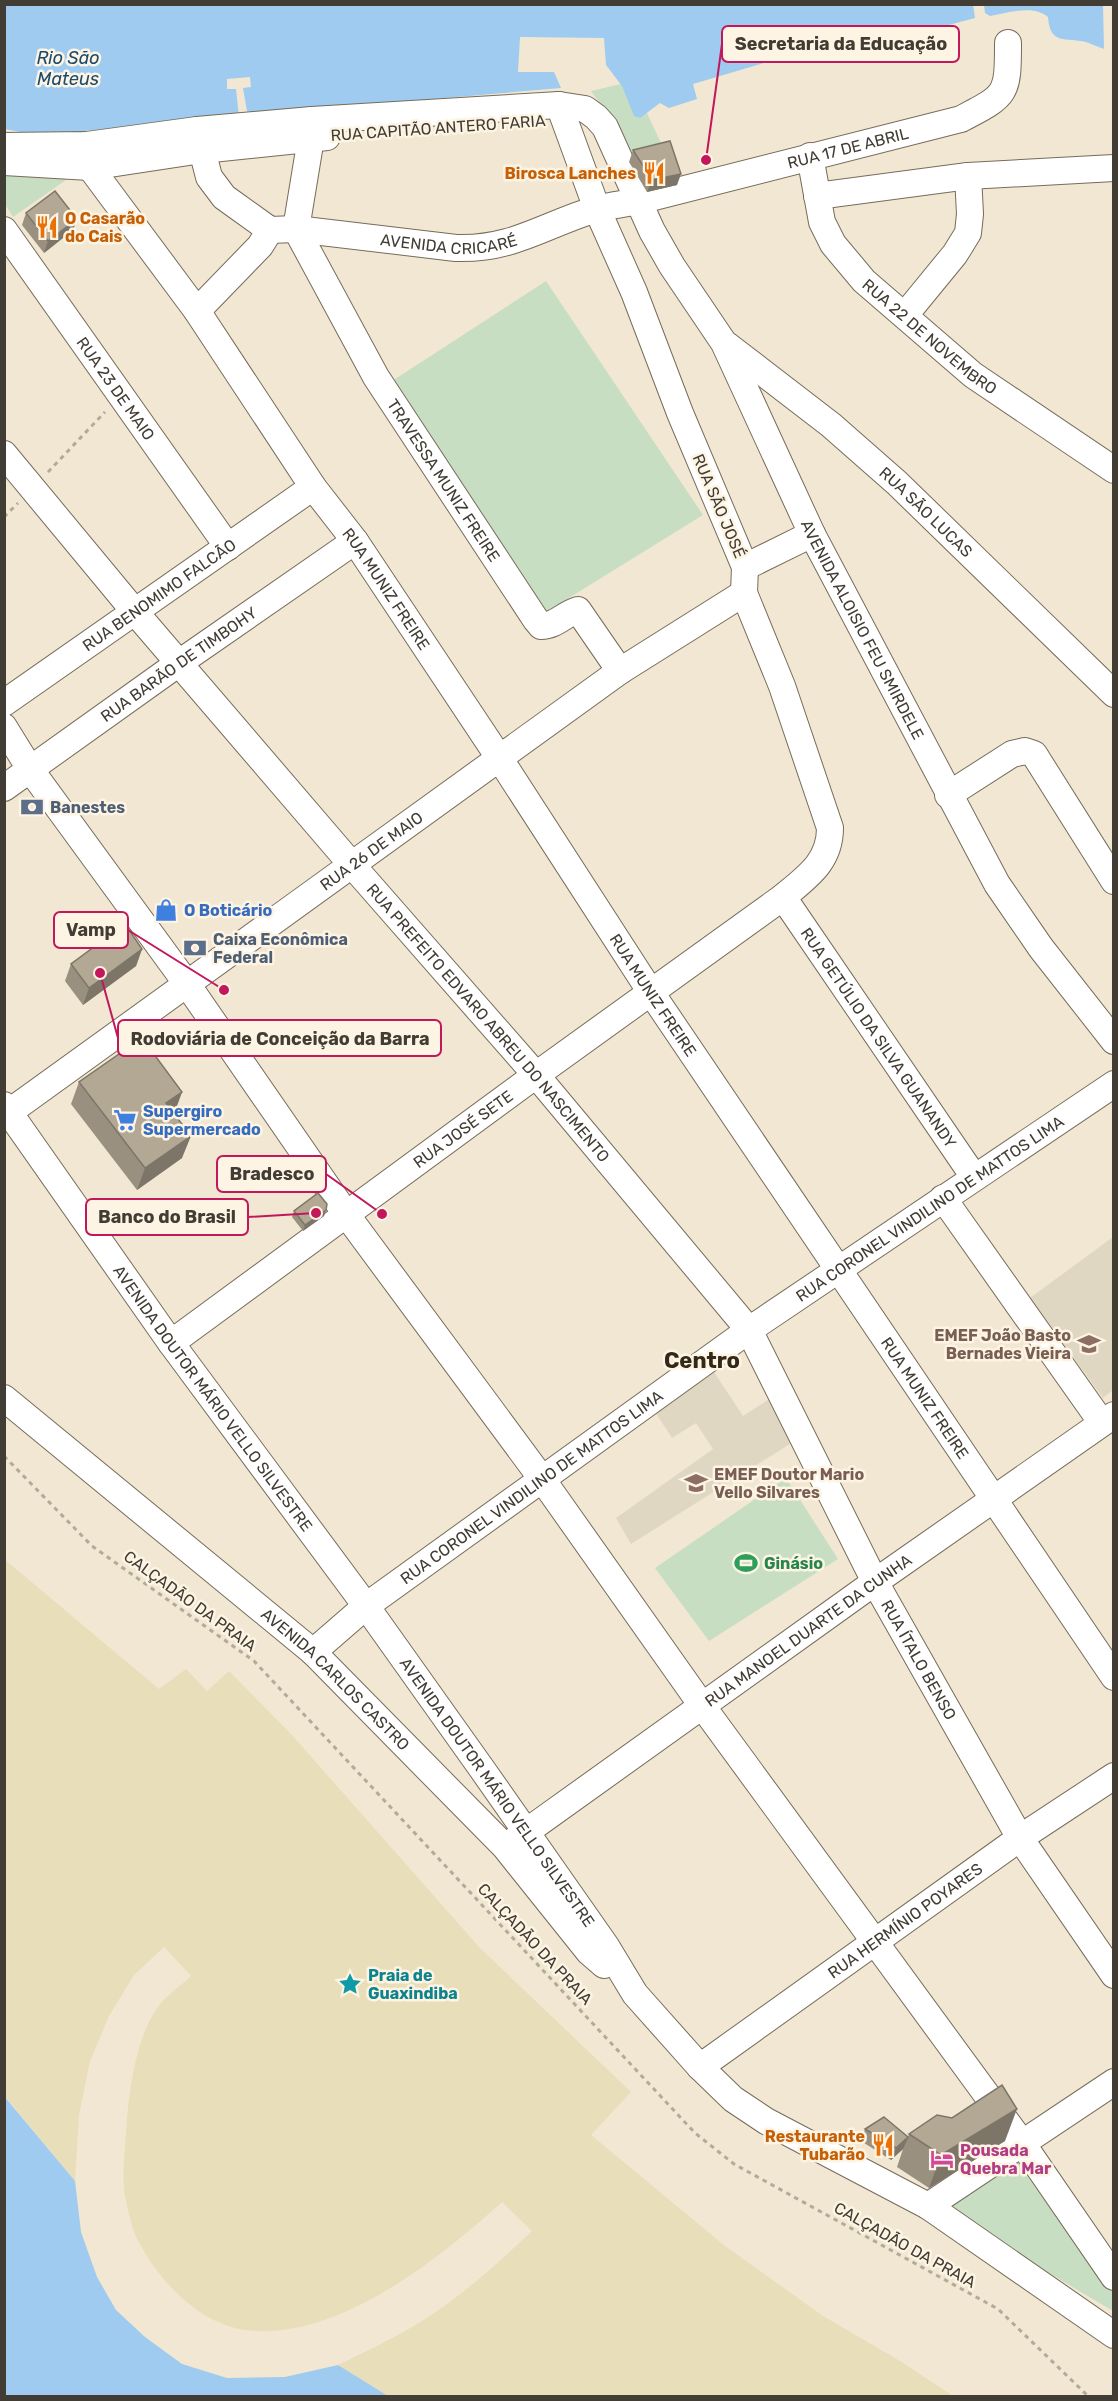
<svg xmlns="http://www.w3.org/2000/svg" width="1118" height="2401" viewBox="0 0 1118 2401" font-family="Rubik,sans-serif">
<rect width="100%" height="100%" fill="#f2e7d2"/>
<g fill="#e0d7c2">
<polygon points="1113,1237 1113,1390 1103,1398 1030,1298"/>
<polygon points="714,1372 743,1416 774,1396 801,1437 631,1544 616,1518 713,1449 696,1423 672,1438 655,1412"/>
</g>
<g fill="#c7dec2">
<polygon points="621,84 637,92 661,143 626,154 613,122 591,91"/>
<polygon points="83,168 13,217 5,204 5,172"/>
<polygon points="546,281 703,515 543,614 389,383"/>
<polygon points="786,1478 838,1559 709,1641 655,1568"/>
<polygon points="1020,2161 1113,2292 1113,2311 943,2210"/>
</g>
<path fill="#e8deb9" d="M4,1559L159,1689L186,1669L207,1691L229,1671L291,1734L480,1948L631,2092L591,2135L725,2246L823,2316L900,2361L953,2396H388L338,2365C373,2348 408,2332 440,2309C473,2286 502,2259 532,2231L502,2202C439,2259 336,2342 245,2330C199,2323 161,2283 140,2244C132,2231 128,2211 125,2196C121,2177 126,2141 127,2119C130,2084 137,2036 158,2007C167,1994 180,1987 191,1976L164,1947L134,1975L109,2016L90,2061L79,2115L75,2181L5,2096Z"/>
<g fill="#9ecbef">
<path d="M973,4L975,18L926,31L928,55C910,62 897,60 879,57L872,35L865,33L693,84L697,99L669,108L660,103L640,118L634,116L622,86L606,65L604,38L520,37L518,72H554L561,88L258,114L247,111L243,88L251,87L250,77L227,79V89H236L239,117L51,134L25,133L5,129L4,5Z"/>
<path d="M984,5H1103L1104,49C1098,47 1092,44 1086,42C1066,37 1050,46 1048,17C1033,4 1007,13 990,16L985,13Z"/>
<polygon points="4,2096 75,2181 81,2232 97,2277 116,2310 145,2337 182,2364 227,2378 285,2377 338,2365 388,2396 5,2396"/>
</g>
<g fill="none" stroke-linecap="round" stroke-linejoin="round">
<g stroke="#766c5a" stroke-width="28">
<g id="minor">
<path id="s1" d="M312,120L311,138L296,229L376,377L536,620L541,626C556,626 564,614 578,610L620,671"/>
<path id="s2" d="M197,130L209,177L224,197L270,230L296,229L456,248C514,250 545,224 597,209C611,205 625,204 638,201L961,119C1007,95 1008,95 1008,43"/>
<path id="s3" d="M87,145L90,167L197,311L313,487L355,541L500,759L650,991L1114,1677"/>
<path id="s4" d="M4,146L87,145L197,130L312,120L559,105L585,109L596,117L605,127L652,231L672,266L724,343L812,534L997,884L1041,948L1114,1041"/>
<path id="s5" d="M810,156L822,222L833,244L864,281L973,375L1114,470"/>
<polyline points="4,162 90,167 202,150 327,137"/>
<polyline points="817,196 968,176 1114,168"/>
<path id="s6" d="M4,230L228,547"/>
<polyline points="197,311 260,246 270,230"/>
<polyline points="905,315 955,254 968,233 970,214 968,176"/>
<path id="s7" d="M727,345L831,425L897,483L1114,694"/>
<path id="s8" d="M4,454L135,612L352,865L536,1075L749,1330L875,1582L1020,1838L1114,1975"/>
<polyline points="745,567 812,534"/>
<path id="s9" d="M4,703L313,487"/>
<polyline points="4,727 30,769 187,984 346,1214 542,1479 703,1707 1022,2143 1114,2277"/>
<path id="s10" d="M4,788L179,663L355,541"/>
<polyline points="948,795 1012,754 1025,751 1034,754 1114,881"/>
<path id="s11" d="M783,897L974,1177"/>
<path id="s12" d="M4,1105L171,1343L366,1606L482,1769L606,1946L635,1994L700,2067L733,2099L766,2121L928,2206L1114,2335"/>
<path id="s13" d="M4,1116L620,671L744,593"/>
<polyline points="943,1198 1102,1423"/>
<path id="s14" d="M171,1343L536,1075L783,897C807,877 830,862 830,828L782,686L744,593L745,567L680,413L634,292L597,209L559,105"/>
<path id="s15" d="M4,1398L313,1652L505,1847L589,1952L604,1965"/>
<path id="s16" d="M313,1652L366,1606L749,1330L1114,1084"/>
<path id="s17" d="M512,1842L875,1582L1114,1415"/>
<path id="s18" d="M700,2067L1020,1838L1114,1776"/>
<polyline points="928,2206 1114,2082"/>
</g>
</g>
<g stroke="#b3aa9a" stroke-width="3" stroke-dasharray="4.5 4.5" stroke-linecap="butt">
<polyline points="48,472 105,412"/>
<polyline points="4,517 18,503"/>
<polyline points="4,1456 92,1546 254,1661 695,2133 734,2164 998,2309 1088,2396"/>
</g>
<use href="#minor" stroke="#fff" stroke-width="26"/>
</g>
<g fill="#9a907f">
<polygon points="633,150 677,185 647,192 629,162"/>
<polygon points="26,213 77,219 73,230 44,253 22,225"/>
<polygon points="142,949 136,966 83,1005 65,981 71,964"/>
<polygon points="79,1082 182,1092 174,1113 182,1158 137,1190 71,1104"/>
<polygon points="326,1210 324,1216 303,1231 292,1217 294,1211"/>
<polygon points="865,2129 908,2137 909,2134 1005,2141 929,2188 897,2167 903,2149 891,2160 861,2141"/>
</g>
<g fill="#7d7668">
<polygon points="681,174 677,185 647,192 652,180"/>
<polygon points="77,219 73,230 44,253 48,241"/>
<polygon points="142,949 136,966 83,1005 89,988"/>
<polygon points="182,1092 174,1114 166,1103"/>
<polygon points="191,1136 182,1158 137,1190 145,1168"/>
<polygon points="326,1210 324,1216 303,1231 305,1225"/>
<polygon points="1017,2109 1005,2141 929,2188 941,2155"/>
<polygon points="908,2138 903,2149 891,2160 896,2148"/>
</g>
<g fill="#b3a894" stroke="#7d7668" stroke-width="1.5">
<polygon points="670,141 681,174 652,180 633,150"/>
<polygon points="55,191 77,219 48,241 26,213"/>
<polygon points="125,924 142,949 89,988 71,964"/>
<polygon points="142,1038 182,1092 166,1103 191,1136 145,1168 79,1082"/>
<polygon points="318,1193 327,1204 326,1210 305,1225 294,1211"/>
<polygon points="1002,2085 1017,2109 941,2155 909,2134 937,2115 952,2118"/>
<polygon points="884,2117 908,2137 896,2148 865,2129"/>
</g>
<defs>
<g id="restaurant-bare" transform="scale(1.8)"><path d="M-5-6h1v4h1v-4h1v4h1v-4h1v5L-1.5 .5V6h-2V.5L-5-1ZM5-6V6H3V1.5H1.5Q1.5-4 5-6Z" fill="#e8710a" stroke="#fdf4e3" stroke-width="2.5" paint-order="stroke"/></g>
<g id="bank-bare" transform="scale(1.8)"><path d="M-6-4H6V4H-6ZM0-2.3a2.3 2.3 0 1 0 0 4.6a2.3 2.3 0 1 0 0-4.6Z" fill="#5c6f8a" stroke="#fdf4e3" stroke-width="2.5" paint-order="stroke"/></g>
<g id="shop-bare" transform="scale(1.8)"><path d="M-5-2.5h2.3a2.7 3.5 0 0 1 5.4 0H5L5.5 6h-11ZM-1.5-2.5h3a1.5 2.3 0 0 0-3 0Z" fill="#3f7fe0" stroke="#fdf4e3" stroke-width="2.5" paint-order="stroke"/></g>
<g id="supermarket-bare" transform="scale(1.8)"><path d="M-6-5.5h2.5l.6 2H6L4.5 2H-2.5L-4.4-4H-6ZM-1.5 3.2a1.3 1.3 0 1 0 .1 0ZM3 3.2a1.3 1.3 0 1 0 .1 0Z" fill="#3f7fe0" stroke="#fdf4e3" stroke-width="2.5" paint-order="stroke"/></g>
<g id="school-bare" transform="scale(1.8)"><path d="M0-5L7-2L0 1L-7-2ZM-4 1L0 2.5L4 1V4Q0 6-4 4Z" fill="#8d6e63" stroke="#fdf4e3" stroke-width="2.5" paint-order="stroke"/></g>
<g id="stadium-bare" transform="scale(1.8)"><path d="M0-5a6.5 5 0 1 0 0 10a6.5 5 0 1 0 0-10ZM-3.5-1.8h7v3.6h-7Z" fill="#2e9e5b" stroke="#fdf4e3" stroke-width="2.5" paint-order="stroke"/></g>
<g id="sight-bare" transform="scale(1.8)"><path d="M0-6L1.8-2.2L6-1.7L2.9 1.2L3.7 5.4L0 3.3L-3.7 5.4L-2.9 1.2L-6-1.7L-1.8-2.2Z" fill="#0f9aa8" stroke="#fdf4e3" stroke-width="2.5" paint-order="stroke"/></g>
<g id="hotel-bare" transform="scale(1.8)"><path d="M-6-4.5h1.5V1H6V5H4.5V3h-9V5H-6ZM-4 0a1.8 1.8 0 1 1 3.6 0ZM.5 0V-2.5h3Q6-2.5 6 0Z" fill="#d1479c" stroke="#fdf4e3" stroke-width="2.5" paint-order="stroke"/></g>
</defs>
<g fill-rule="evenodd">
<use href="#restaurant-bare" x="654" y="173"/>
<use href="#restaurant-bare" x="47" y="227"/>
<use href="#bank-bare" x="32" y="807"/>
<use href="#shop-bare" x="166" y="910"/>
<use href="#bank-bare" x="195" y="948"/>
<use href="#supermarket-bare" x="125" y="1120"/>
<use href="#school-bare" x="1089" y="1344"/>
<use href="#school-bare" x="696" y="1483"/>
<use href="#stadium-bare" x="746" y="1563"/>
<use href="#sight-bare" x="350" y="1984"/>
<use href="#restaurant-bare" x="883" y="2145"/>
<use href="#hotel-bare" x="942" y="2159"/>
</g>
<g text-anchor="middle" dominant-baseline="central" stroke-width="5" stroke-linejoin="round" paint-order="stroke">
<g font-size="16" fill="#413c34" stroke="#fdf4e3">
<text transform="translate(438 128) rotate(-4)">RUA CAPITÃO ANTERO FARIA</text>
<text stroke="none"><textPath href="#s2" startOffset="723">RUA 17 DE ABRIL</textPath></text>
<text stroke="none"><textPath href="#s2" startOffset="310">AVENIDA CRICARÉ</textPath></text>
<text stroke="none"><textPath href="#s5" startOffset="226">RUA 22 DE NOVEMBRO</textPath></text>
<text stroke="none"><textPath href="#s6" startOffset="194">RUA 23 DE MAIO</textPath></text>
<text stroke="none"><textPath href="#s1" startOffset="402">TRAVESSA MUNIZ FREIRE</textPath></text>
<text transform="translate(719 506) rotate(67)">RUA SÃO JOSÉ</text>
<text stroke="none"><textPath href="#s7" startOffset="260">RUA SÃO LUCAS</textPath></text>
<text stroke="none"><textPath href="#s3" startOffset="538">RUA MUNIZ FREIRE</textPath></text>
<text stroke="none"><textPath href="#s9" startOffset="189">RUA BENOMIMO FALCÃO</textPath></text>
<text stroke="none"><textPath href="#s4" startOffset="1176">AVENIDA ALOISIO FEU SMIRDELE</textPath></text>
<text stroke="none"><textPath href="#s10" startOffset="214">RUA BARÃO DE TIMBOHY</textPath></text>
<text stroke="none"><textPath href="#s13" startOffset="453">RUA 26 DE MAIO</textPath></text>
<text stroke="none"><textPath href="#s3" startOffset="1024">RUA MUNIZ FREIRE</textPath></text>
<text stroke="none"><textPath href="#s8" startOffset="747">RUA PREFEITO EDVARO ABREU DO NASCIMENTO</textPath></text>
<text stroke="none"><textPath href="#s11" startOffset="170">RUA GETÚLIO DA SILVA GUANANDY</textPath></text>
<text stroke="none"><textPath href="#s14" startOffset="362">RUA JOSÉ SETE</textPath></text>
<text stroke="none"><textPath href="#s16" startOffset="760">RUA CORONEL VINDILINO DE MATTOS LIMA</textPath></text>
<text stroke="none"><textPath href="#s12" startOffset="360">AVENIDA DOUTOR MÁRIO VELLO SILVESTRE</textPath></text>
<text stroke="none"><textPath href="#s3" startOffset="1510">RUA MUNIZ FREIRE</textPath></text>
<text stroke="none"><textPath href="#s16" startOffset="274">RUA CORONEL VINDILINO DE MATTOS LIMA</textPath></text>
<text transform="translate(190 1601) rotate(36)">CALÇADÃO DA PRAIA</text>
<text stroke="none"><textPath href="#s17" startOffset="364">RUA MANOEL DUARTE DA CUNHA</textPath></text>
<text stroke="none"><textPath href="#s8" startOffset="1521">RUA ÍTALO BENSO</textPath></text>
<text stroke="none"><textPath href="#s15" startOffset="435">AVENIDA CARLOS CASTRO</textPath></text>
<text stroke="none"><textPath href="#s12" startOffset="846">AVENIDA DOUTOR MÁRIO VELLO SILVESTRE</textPath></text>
<text stroke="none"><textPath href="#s18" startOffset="252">RUA HERMÍNIO POYARES</textPath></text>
<text transform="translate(535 1944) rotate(47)">CALÇADÃO DA PRAIA</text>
<text transform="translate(905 2245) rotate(29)">CALÇADÃO DA PRAIA</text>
</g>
<g font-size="16" font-weight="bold" fill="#c56008" stroke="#fdf4e3" text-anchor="end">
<text x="636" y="173">Birosca Lanches</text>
<text x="65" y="218" text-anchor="start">O Casarão<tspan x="65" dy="18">do Cais</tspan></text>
<text x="865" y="2136">Restaurante<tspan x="865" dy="18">Tubarão</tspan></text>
</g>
<g font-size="16" font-weight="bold" fill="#4e5e75" stroke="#fdf4e3" text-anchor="start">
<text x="50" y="807">Banestes</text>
<text x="213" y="939">Caixa Econômica<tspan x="213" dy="18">Federal</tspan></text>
</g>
<g font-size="16" font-weight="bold" fill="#366cbe" stroke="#fdf4e3" text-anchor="start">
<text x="184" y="910">O Boticário</text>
<text x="143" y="1111">Supergiro<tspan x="143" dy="18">Supermercado</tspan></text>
</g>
<g font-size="16" font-weight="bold" fill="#785e54" stroke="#fdf4e3" text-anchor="end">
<text x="1071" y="1335">EMEF João Basto<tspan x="1071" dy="18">Bernades Vieira</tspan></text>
<text x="714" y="1474" text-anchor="start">EMEF Doutor Mario<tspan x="714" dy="18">Vello Silvares</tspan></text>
</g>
<g font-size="16" font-weight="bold" fill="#27864d" stroke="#fdf4e3" text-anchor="start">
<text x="764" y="1563">Ginásio</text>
</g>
<g font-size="16" font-weight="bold" fill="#0d838f" stroke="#fdf4e3" text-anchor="start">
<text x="368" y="1975">Praia de<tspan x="368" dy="18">Guaxindiba</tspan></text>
</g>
<g font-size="16" font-weight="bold" fill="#b23c85" stroke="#fdf4e3" text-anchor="start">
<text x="960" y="2150">Pousada<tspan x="960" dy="18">Quebra Mar</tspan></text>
</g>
<g font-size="18" font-style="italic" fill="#1a4b6f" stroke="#fdf4e3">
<text x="68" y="58">Rio São<tspan x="68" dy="21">Mateus</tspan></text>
</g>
<g font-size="22" font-weight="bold" fill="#322919" stroke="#fdf4e3">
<text x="702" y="1360">Centro</text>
</g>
</g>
<path fill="none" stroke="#c2185b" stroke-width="2" d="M706 160L722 44M224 990L128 930M100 973L118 1038M382 1214L326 1174M316 1213L248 1217"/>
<g fill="#c2185b" stroke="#fdf4e3" stroke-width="2">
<circle cx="706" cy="160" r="6"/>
<circle cx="224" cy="990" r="6"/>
<circle cx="100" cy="973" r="6"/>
<circle cx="382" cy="1214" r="6"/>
<circle cx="316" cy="1213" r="6"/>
</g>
<g fill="#fdf4e3" stroke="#c2185b" stroke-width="2">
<rect x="722" y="26" width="237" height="36" rx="6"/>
<rect x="54" y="912" width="74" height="36" rx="6"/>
<rect x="118" y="1020" width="323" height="36" rx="6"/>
<rect x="217" y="1156" width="109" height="36" rx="6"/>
<rect x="86" y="1199" width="162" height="36" rx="6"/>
</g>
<g font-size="18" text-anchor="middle" font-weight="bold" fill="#413c34">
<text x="841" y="50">Secretaria da Educação</text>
<text x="91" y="936">Vamp</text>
<text x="280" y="1045">Rodoviária de Conceição da Barra</text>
<text x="272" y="1180">Bradesco</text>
<text x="167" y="1223">Banco do Brasil</text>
</g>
<rect width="1118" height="2401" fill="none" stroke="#413c34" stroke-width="12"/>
</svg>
